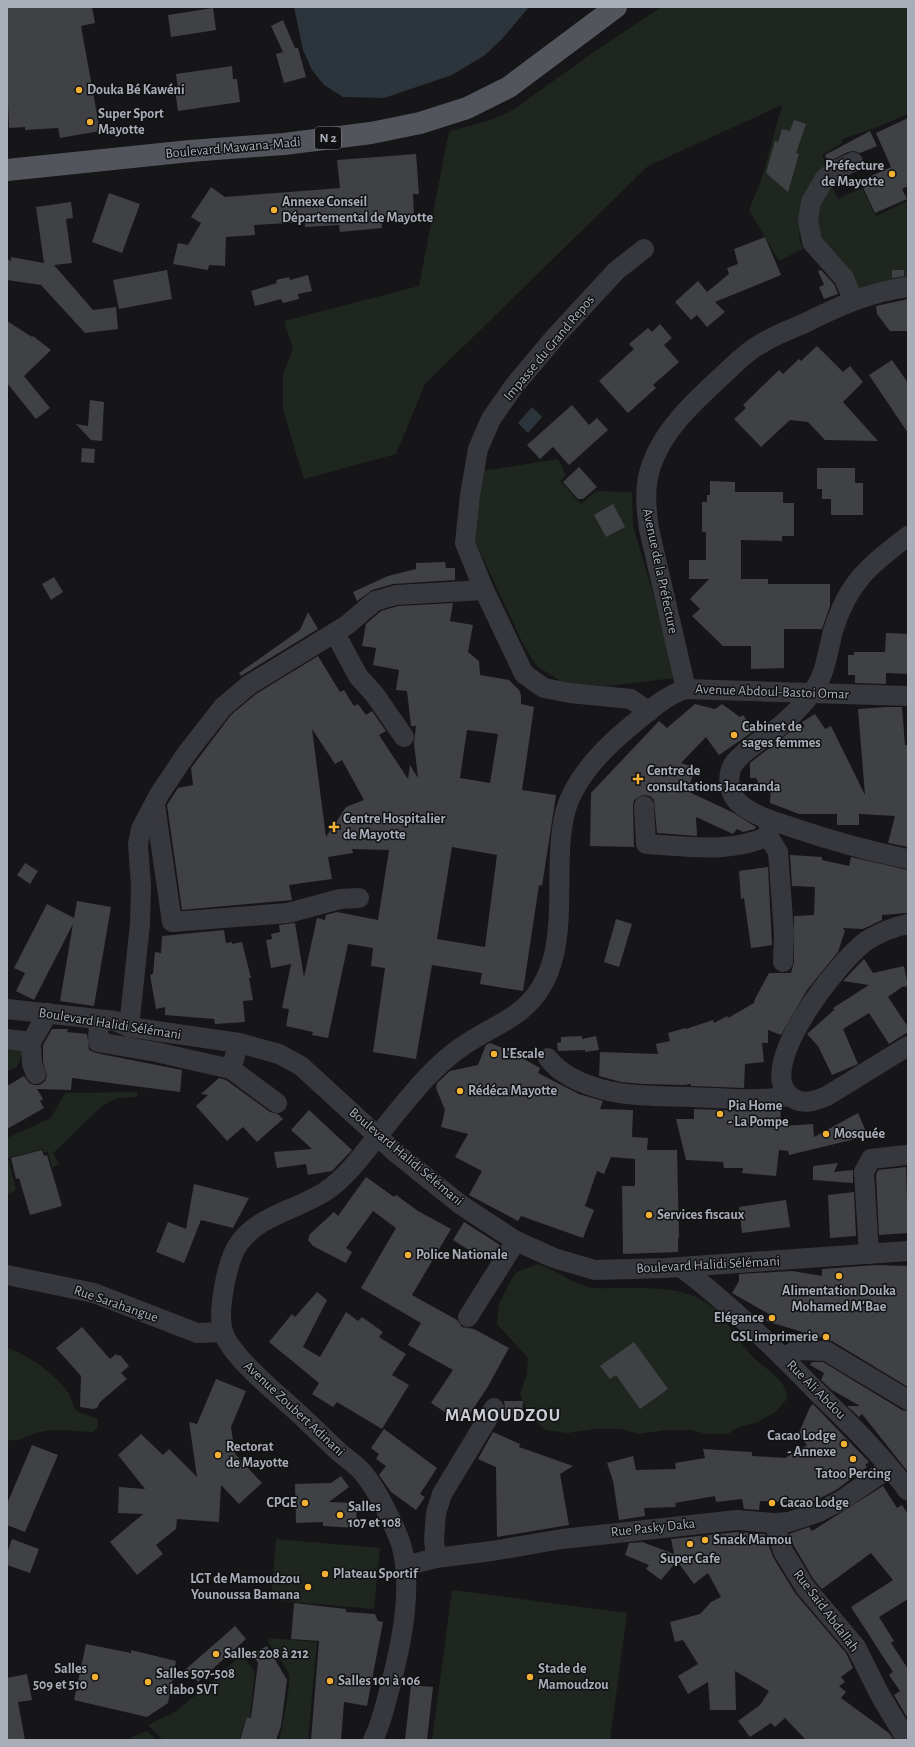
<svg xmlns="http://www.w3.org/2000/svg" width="915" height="1747" viewBox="0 0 915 1747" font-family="'Alegreya Sans',sans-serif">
<rect width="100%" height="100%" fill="#161618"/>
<g fill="#1e261f">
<polygon points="661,7 908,7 908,114 872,129 842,139 842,143 822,155 828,168 801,222 799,238 803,249 779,261 749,210 762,178 782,105 648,166 425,384 396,454 304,479 283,410 283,375 293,349 284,321 419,286 449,131 488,121 511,111 598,49"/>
<polygon points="831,185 838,199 862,188 876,216 908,201 908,277 859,290 815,232 820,199"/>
<polygon points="558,459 566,475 560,481 581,504 596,491 632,492 633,526 655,600 674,678 608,686 562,682 537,666 525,648 474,539 483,471"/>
<polygon points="7,1044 24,1048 17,1067 7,1071"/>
<polygon points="137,1092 137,1097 116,1098 101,1107 53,1153 59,1164 52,1168 48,1152 44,1153 43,1149 8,1158 16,1190 7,1195 7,1138 51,1118 65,1093"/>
<path d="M538,1264C555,1270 570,1282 588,1287C597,1289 609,1288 618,1288C647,1288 682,1286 707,1303C727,1317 737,1341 754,1358C767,1371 787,1379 787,1399L775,1412L756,1423L738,1427L728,1434H707L690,1430H665L639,1434L621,1429H594L568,1433L545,1430L527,1412L520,1394L527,1374L528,1358L497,1324L499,1304L515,1273Z"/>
<path d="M7,1348C27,1354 55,1374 67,1391C71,1397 73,1405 76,1411L98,1419L97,1429L93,1432C74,1432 52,1427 33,1434C23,1438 18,1443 7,1439Z"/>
<polygon points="276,1539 380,1548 374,1609 271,1600"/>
<polygon points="452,1590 627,1613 610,1740 432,1740"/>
<path d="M268,1638L317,1642L308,1740H279C282,1729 291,1685 289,1675C285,1661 270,1652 268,1638Z"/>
<polygon points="242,1655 255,1672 250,1717 247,1716 239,1740 163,1740 148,1725 177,1711"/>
<polygon points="147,1731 157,1740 131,1740 132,1737"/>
</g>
<g fill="#2c353c">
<polygon points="294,7 529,7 502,39 485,55 452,75 384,98 343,97 324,85 312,70 303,50"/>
<polygon points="532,407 542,417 528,433 518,423"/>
</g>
<g fill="#404145" fill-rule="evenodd">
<polygon points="8,7 92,7 95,23 81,26 100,131 60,138 58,128 25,130 25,127 9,128 7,82"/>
<polygon points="213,8 216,30 171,37 168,15"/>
<polygon points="283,20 295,48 298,48 306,77 284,83 276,54 283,52 271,26"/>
<polygon points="232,66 233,79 237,79 240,102 178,111 175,90 178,89 176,74"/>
<polygon points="908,118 908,186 902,189 907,199 875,213 860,181 891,167 876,133"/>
<polygon points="794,120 806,124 796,153 799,154 788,192 766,173 775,141 778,142 782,129 790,131"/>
<polygon points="870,131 877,146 860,153 854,151 848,152 828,162 825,155"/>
<polygon points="416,154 419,194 413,194 414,215 381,217 382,228 340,232 339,225 305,227 305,222 254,225 255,235 226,237 225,266 209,265 208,270 173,264 178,243 188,245 201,223 191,217 211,187 225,197 340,188 337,160"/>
<polygon points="109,193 140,204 122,253 92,242"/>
<polygon points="71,202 73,218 66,219 72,263 54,265 93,310 116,307 118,329 85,333 41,285 7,280 7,259 11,261 11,257 44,263 36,207"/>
<polygon points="765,237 781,275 715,302 725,312 707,327 697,315 691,320 675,302 698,281 707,292 729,274 727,268 738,264 734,249"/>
<polygon points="167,270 172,299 119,309 113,280"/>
<polygon points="821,270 834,284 838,294 824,299 819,287 824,285 818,271"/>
<polygon points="892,270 904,270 904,276 892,278"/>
<polygon points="308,275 312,291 298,294 299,299 283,303 281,299 255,306 251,291 277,283 276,280 289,277 290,280"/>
<polygon points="908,299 908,331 890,331 877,314 876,306"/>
<polygon points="7,321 32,337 33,336 51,350 24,376 50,408 36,419 7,383"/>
<polygon points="660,324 672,338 664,345 679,362 653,385 656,388 628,413 599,381 634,349 629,344 648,328 652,332"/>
<polygon points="817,346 843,372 850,366 863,382 843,402 878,441 825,440 808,422 790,420 761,447 734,419 746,408 743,405 779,370 783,374 799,359 801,361"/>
<polygon points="892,360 908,383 908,433 869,375"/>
<polygon points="90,400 104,402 102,441 91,440 76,424 88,426"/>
<polygon points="572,405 589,425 597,418 608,430 569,465 553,447 540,459 527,445"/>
<polygon points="82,448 95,449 94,463 81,462"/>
<polygon points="579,467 597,487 583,499 578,499 563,482"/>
<polygon points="817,468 855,468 855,483 863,483 863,515 831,515 831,499 822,499 822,489 817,489"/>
<polygon points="710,481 735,482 735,492 783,492 783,503 794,503 794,536 782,536 782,541 741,540 741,579 768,579 768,584 830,584 830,606 822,629 784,629 784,668 751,669 751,646 723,646 692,616 700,609 690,599 709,579 689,579 689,560 706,560 706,532 702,532 702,502 707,502 707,495 710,495"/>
<polygon points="613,504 625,527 606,537 594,515"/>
<polygon points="445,562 446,568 455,568 455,580 393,584 372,590 357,601 353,592 388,576 416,569 416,563"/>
<polygon points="54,577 63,592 51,600 42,584"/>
<path d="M453,603L450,621L473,625L468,652L479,661L480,675L509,680L519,690L521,695V704L534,707L522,790L556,795L542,886L539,885L523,991L480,984L482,973L432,965L416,1059L373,1052L385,968L371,966L373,948L348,944L328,1038L312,1035L313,1032L286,1026L289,1009L282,1008L291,964L271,968L266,940L272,939L271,934L280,932L279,925L295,923L304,977L317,918L325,920L326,915L337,912L378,920L389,850L352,849L353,853L328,857L332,879L289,885L292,900L182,910L167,805L178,788L193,785L191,768L231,715L256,694L318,656L340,692L344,690L354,706L358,704L366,715L372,711L386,731L379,735L408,779L410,765L418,778L414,743L416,726H411L407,691L396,690L399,670L373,665L376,648L362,646L366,624L381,611L398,606ZM312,729L335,764L342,760L364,800L346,807L326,837ZM467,730L498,734L490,783L460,778ZM452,847L497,855L485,947L437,939Z"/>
<polygon points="308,612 318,629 241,676 239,673 300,630"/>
<polygon points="886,633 908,634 908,674 886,673 886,684 855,683 855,675 848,675 848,655 854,655 854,652 885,652"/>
<polygon points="695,704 715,709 722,704 740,717 743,715 754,731 719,755 706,737 681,763 696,768 687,791 732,812 756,827 755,829 743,832 737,829 733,834 696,817 697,836 657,833 654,800 650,796 643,795 634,800 633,806 634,847 590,846 591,793 659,721 667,728"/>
<polygon points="887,707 902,707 905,745 908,745 908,847 888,843 895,816 859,814 859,825 837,825 837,814 799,814 770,803 771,786 760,786 756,778 750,778 750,763 791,731 805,727 802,722 815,714 825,729 831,726 865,795 858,709"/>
<polygon points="790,855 822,857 822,860 849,866 851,857 908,870 908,913 882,915 882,920 863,929 843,928 845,931 838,952 807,990 781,1035 768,1030 768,1043 762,1043 764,1062 745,1064 744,1088 691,1086 691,1084 684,1085 643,1084 621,1082 599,1076 600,1052 658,1054 656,1044 670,1041 668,1033 685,1028 686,1029 713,1020 714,1023 727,1016 728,1018 754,1003 755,999 769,973 791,973 794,962 794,916 814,915 815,887 792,886"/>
<polygon points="25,863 38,871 30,884 17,875"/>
<polygon points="768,867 772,945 751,948 744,898 741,899 739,871"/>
<polygon points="77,901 111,907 94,1006 60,1001 73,924 34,1000 16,991 25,973 14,968 47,904 74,918"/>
<polygon points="616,919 632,924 619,967 604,962"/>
<polygon points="224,930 226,943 232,942 232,944 242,942 251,978 249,978 253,1000 243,1001 245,1022 215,1024 214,1019 165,1015 165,1007 156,1009 150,975 153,974 155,952 161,953 162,936"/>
<polygon points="864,959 873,973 904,966 908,986 902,987 888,997 908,1027 908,1032 889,1044 869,1013 843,1029 858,1064 832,1075 818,1046 807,1034 834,1010 833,1008 869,985 843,981"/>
<polygon points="52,1029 68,1029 67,1032 87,1034 89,1050 96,1053 182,1070 180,1092 72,1078 71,1090 37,1089 43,1099 40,1101 44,1108 7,1129 7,1086 24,1076 29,1083 34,1085 40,1085 45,1081 47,1075 43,1062 43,1045"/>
<polygon points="582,1036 582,1039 596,1036 599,1050 585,1052 585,1050 558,1051 557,1043 561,1042 561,1037"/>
<polygon points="490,1043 508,1050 540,1068 538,1073 579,1094 603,1101 600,1109 633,1110 632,1137 648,1138 647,1150 677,1150 679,1238 678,1238 678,1252 623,1254 622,1186 635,1186 635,1159 611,1157 604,1174 597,1171 585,1206 594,1210 583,1238 521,1216 518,1221 469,1195 482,1171 455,1157 468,1134 441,1127 445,1110 436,1088 437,1083 450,1071 478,1065 486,1045"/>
<polygon points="219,1078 226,1080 270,1112 278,1114 283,1119 257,1142 243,1127 227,1141 196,1106 208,1095 201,1094"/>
<polygon points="694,1109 753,1111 781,1109 780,1126 813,1124 814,1137 858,1113 868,1136 789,1155 788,1151 779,1150 776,1176 742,1173 743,1168 724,1168 723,1162 686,1160 676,1119 694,1119"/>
<polygon points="309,1110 352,1150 332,1171 308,1175 306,1164 277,1168 274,1152 312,1149 291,1130"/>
<polygon points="42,1150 44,1156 47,1155 62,1206 30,1215 19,1178 16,1179 11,1158"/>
<polygon points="838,1163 834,1172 853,1170 853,1183 813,1180 813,1166"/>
<polygon points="906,1167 908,1233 879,1235 876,1175 878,1170"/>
<polygon points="366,1177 394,1197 396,1195 418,1211 451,1229 412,1295 457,1320 462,1327 474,1329 509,1348 487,1388 467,1418 454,1418 431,1403 453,1370 408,1345 421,1323 361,1288 396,1228 373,1211 346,1248 352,1252 346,1263 313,1246 308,1240 310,1234 334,1212 338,1216"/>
<polygon points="194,1184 249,1198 233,1228 201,1220 184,1263 156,1252 168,1222 186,1229"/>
<polygon points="854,1192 856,1236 830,1238 828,1195"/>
<polygon points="786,1200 790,1227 742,1233 739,1207"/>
<polygon points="464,1222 500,1245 491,1259 482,1254 480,1257 453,1240"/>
<polygon points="876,1265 908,1266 908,1387 832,1341 766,1321 769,1314 732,1293 739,1281 739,1274 792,1271 822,1276 822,1269"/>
<polygon points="317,1292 327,1300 303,1347 320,1357 346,1312 358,1321 362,1317 383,1332 379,1337 406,1354 392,1375 409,1385 382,1429 337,1402 333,1407 312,1394 319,1383 269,1342 292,1314 295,1317"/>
<polygon points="82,1327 110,1359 116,1354 118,1356 120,1355 129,1366 121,1373 127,1379 100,1402 97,1408 93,1409 80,1407 81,1376 56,1348"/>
<polygon points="634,1342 668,1389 640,1409 616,1375 610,1379 600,1366"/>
<polygon points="812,1362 823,1362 902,1410 908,1411 908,1472 862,1414 859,1417 847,1406 860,1406 832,1390 821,1380 824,1373 810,1365"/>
<polygon points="216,1379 246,1391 231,1427 235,1454 262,1483 239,1504 221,1485 219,1522 177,1519 176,1529 156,1545 163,1554 137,1575 110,1542 143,1514 118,1513 119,1487 145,1489 118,1455 141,1434 163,1455 169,1449 197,1477 189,1422 197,1424"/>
<polygon points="523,1401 522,1418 501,1418 505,1409 504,1401"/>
<polygon points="813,1404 869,1462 865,1465 867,1467 836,1490 814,1501 791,1509 791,1502 760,1501 759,1510 744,1509 742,1499 716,1502 715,1496 675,1503 676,1507 644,1508 645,1516 619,1520 613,1481 607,1463 633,1456 636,1470 676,1469 675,1463 705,1458 703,1449 752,1452 752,1456 785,1458 807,1445 798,1435 810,1407"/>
<polygon points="384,1429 437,1468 420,1494 425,1497 416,1510 391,1492 379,1475 386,1466 376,1459 379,1454 371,1448"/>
<polygon points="493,1432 520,1444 519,1447 573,1466 560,1474 569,1525 497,1537 496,1467 478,1459"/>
<polygon points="32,1445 58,1455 25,1532 7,1525 7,1504"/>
<polygon points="341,1476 349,1487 329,1502 357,1503 356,1528 323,1526 323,1522 296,1523 295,1484 331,1483"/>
<polygon points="883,1486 897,1508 902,1505 908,1514 908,1599 879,1617 894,1641 891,1643 908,1669 908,1719 894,1695 900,1691 889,1675 893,1672 851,1607 893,1580 871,1553 822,1589 814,1580 794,1546 789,1534 809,1527 812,1531"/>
<polygon points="737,1532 765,1534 773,1557 795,1593 846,1653 853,1668 841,1677 845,1682 839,1686 846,1692 841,1698 889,1733 894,1740 806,1740 785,1718 775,1727 771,1723 750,1737 738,1721 760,1705 769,1691 735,1671 736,1710 710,1710 708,1682 688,1694 678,1676 698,1664 683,1640 675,1642 670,1622 700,1614 711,1602 721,1597 708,1573 694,1584 677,1561 661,1580 646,1569 649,1565 625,1555 629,1543 642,1542 674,1554 671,1539"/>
<polygon points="12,1539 39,1549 30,1573 7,1565 7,1553"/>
<polygon points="294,1603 346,1609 346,1612 375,1614 378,1621 383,1622 367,1706 344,1702 341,1740 311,1740 319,1641 291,1639"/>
<polygon points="235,1626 246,1639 198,1682 186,1669"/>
<polygon points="86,1644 131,1653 131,1650 176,1661 168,1703 147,1717 74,1700"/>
<polygon points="267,1646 287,1680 281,1726 276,1740 240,1740 247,1717 251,1718 258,1663 252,1653"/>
<polygon points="27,1674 32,1700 18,1702 25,1740 7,1740 7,1678"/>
<polygon points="411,1685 433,1687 427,1740 405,1740"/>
</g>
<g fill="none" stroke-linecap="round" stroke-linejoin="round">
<g stroke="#37383d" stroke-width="20">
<polyline points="644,249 616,271 555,337 514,386 491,419 478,449 470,495 465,543 484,590 524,674 544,688 570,693 631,699 649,712"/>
<polyline points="853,300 844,278 812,242 808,220 811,202 825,178 836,170 853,162"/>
<path d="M908,536C869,566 848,582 833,631C829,646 826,670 818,683C808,701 791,717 775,730C762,740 746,748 735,762C726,774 728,793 739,803C754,816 773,821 791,827C829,840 868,851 908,859"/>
<polyline points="335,633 358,676 375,695 404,737"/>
<path d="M686,689L649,529C646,508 644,486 651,466C664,428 696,400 724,374C735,364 746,352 759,345C773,336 788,330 803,324C837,307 869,292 908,287"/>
<polyline points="155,805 172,922 288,913 340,899 359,898"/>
<path d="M644,806L646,844C686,846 731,854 768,836L770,820"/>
<polyline points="768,836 778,852 784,933 783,962"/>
<path d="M908,924C893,927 879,933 866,941C840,960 754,1066 790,1096C802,1106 815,1101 827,1096L908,1046"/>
<polyline points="7,1009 115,1021 129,1027 239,1043 279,1054 301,1066 396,1153 461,1205 516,1241 554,1258 595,1270 666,1268 908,1251"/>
<polyline points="99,1020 98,1042 156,1052 231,1069 239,1043"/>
<polyline points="129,1027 140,924 141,886 138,844 141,829 160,793 187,753 223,707 249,685 347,625 375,601 396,595 484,590"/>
<polyline points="7,1039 31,1042 48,1013"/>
<polyline points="31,1042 32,1064 36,1074"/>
<path d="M548,1058C561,1076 588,1086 609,1091C635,1097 665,1096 691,1097C724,1098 757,1102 789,1096"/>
<polyline points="231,1069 277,1103"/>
<polyline points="869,1254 864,1172 871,1159 906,1155"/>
<path d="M682,1268C731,1305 775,1349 818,1393C850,1424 882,1455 908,1491"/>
<polyline points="7,1275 94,1293 197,1333 223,1332"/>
<polyline points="468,1317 516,1241"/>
<polyline points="784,1358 796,1350 826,1351 908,1400"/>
<polyline points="774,1523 783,1551 805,1587 856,1647 880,1695 907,1740"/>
<polyline points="436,1558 434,1539 436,1513 442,1494 494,1408"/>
<polyline points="405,1566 436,1558 492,1551 562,1539 737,1520 774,1523 789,1522 819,1512 842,1500 889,1468"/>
<path d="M373,1740C382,1722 386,1702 391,1683C402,1642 413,1585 401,1544C397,1532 391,1520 385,1508C379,1496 372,1484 364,1474C357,1465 347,1459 339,1452C324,1438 310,1424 295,1410C276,1393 231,1356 223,1332C217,1312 227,1258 240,1242C260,1215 299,1209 326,1191C346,1177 361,1157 376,1138C394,1116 412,1092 432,1072C441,1063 452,1053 463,1046C481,1033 502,1025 520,1011C580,964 548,872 566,809C576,777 601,751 626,730C645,715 663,696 686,689L908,696"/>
</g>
<polyline stroke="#53555c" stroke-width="22" points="7,170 190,151 284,144 371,133 420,123 467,108 509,87 616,7"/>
</g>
<g fill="#f2b134" stroke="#111113" stroke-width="1.5">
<circle cx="79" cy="90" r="4"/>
<circle cx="90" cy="122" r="4"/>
<circle cx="892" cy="174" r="4"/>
<circle cx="274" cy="210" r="4"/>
<circle cx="734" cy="735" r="4"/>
<path d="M636 773h4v4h4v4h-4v4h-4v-4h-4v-4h4z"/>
<path d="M332 821h4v4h4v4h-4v4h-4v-4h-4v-4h4z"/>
<circle cx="494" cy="1054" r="4"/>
<circle cx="460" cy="1091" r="4"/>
<circle cx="720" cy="1114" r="4"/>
<circle cx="826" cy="1134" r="4"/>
<circle cx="649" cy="1215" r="4"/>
<circle cx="408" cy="1255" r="4"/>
<circle cx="839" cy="1276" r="4"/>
<circle cx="772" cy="1318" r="4"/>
<circle cx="826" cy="1337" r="4"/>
<circle cx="844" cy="1444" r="4"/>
<circle cx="218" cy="1455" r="4"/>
<circle cx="853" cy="1459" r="4"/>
<circle cx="305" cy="1503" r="4"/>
<circle cx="772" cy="1503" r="4"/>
<circle cx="340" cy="1515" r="4"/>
<circle cx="705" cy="1540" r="4"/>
<circle cx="690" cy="1544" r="4"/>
<circle cx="325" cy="1574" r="4"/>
<circle cx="308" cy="1587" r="4"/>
<circle cx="216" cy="1654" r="4"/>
<circle cx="95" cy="1677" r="4"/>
<circle cx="530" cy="1677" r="4"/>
<circle cx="330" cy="1681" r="4"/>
<circle cx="148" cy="1682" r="4"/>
</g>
<g text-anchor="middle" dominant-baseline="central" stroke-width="3" stroke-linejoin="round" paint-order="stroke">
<rect fill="#111113" stroke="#7b7e86" stroke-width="1" x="315" y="127" width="26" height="22" rx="3"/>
<g font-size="13" font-weight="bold" fill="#a8adb8">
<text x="328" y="138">N 2</text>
</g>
<g font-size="14" font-weight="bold" fill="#a8adb8" stroke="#111113" text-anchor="start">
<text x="87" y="90">Douka Bé Kawéni</text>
<text x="98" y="114">Super Sport<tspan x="98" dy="16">Mayotte</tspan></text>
<text x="884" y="166" text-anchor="end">Préfecture<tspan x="884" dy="16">de Mayotte</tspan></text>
<text x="282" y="202">Annexe Conseil<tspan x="282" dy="16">Départemental de Mayotte</tspan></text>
<text x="742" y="727">Cabinet de<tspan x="742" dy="16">sages femmes</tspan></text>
<text x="647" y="771">Centre de<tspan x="647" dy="16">consultations Jacaranda</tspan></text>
<text x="343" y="819">Centre Hospitalier<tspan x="343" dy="16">de Mayotte</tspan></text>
<text x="502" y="1054">L'Escale</text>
<text x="468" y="1091">Rédéca Mayotte</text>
<text x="728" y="1106">Pia Home<tspan x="728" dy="16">- La Pompe</tspan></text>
<text x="834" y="1134">Mosquée</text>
<text x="657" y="1215">Services fiscaux</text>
<text x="416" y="1255">Police Nationale</text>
<text x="839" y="1291" text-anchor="middle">Alimentation Douka<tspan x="839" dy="16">Mohamed M'Bae</tspan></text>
<text x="764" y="1318" text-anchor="end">Elégance</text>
<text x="818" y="1337" text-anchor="end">GSL imprimerie</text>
<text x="836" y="1436" text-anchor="end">Cacao Lodge<tspan x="836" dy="16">- Annexe</tspan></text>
<text x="226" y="1447">Rectorat<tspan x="226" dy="16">de Mayotte</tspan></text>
<text x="853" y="1474" text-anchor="middle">Tatoo Percing</text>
<text x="297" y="1503" text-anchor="end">CPGE</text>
<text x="780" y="1503">Cacao Lodge</text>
<text x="348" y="1507">Salles<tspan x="348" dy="16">107 et 108</tspan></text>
<text x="713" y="1540">Snack Mamou</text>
<text x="690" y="1559" text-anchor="middle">Super Cafe</text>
<text x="333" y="1574">Plateau Sportif</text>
<text x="300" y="1579" text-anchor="end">LGT de Mamoudzou<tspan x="300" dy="16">Younoussa Bamana</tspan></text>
<text x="224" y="1654">Salles 208 à 212</text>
<text x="87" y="1669" text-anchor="end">Salles<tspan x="87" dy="16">509 et 510</tspan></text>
<text x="538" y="1669">Stade de<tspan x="538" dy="16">Mamoudzou</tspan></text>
<text x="156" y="1674">Salles 507-508<tspan x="156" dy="16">et labo SVT</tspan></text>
<text x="338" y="1681">Salles 101 à 106</text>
</g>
<g font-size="14" fill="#a8adb8" stroke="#111113">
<text transform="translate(233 148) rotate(-5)">Boulevard Mawana-Madi</text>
<text transform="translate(549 348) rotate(-50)">Impasse du Grand Repos</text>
<text transform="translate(660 571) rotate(78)">Avenue de la Préfecture</text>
<text transform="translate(772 692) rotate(2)">Avenue Abdoul-Bastoi Omar</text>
<text transform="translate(110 1024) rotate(9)">Boulevard Halidi Sélémani</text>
<text transform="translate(406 1157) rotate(40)">Boulevard Halidi Sélémani</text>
<text transform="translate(708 1265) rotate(-3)">Boulevard Halidi Sélémani</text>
<text transform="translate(116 1304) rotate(19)">Rue Sarahangue</text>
<text transform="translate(816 1390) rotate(45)">Rue Ali Abdou</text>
<text transform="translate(294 1409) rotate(43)">Avenue Zoubert Adinani</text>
<text transform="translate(653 1528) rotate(-6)">Rue Pasky Daka</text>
<text transform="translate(826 1611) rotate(53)">Rue Saïd Abdallah</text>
</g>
<g font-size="18" font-weight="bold" letter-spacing="1" fill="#c9ccd4" stroke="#111113">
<text x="503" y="1416">MAMOUDZOU</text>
</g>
</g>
<rect width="915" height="1747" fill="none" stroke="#a8adb8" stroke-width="16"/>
</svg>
